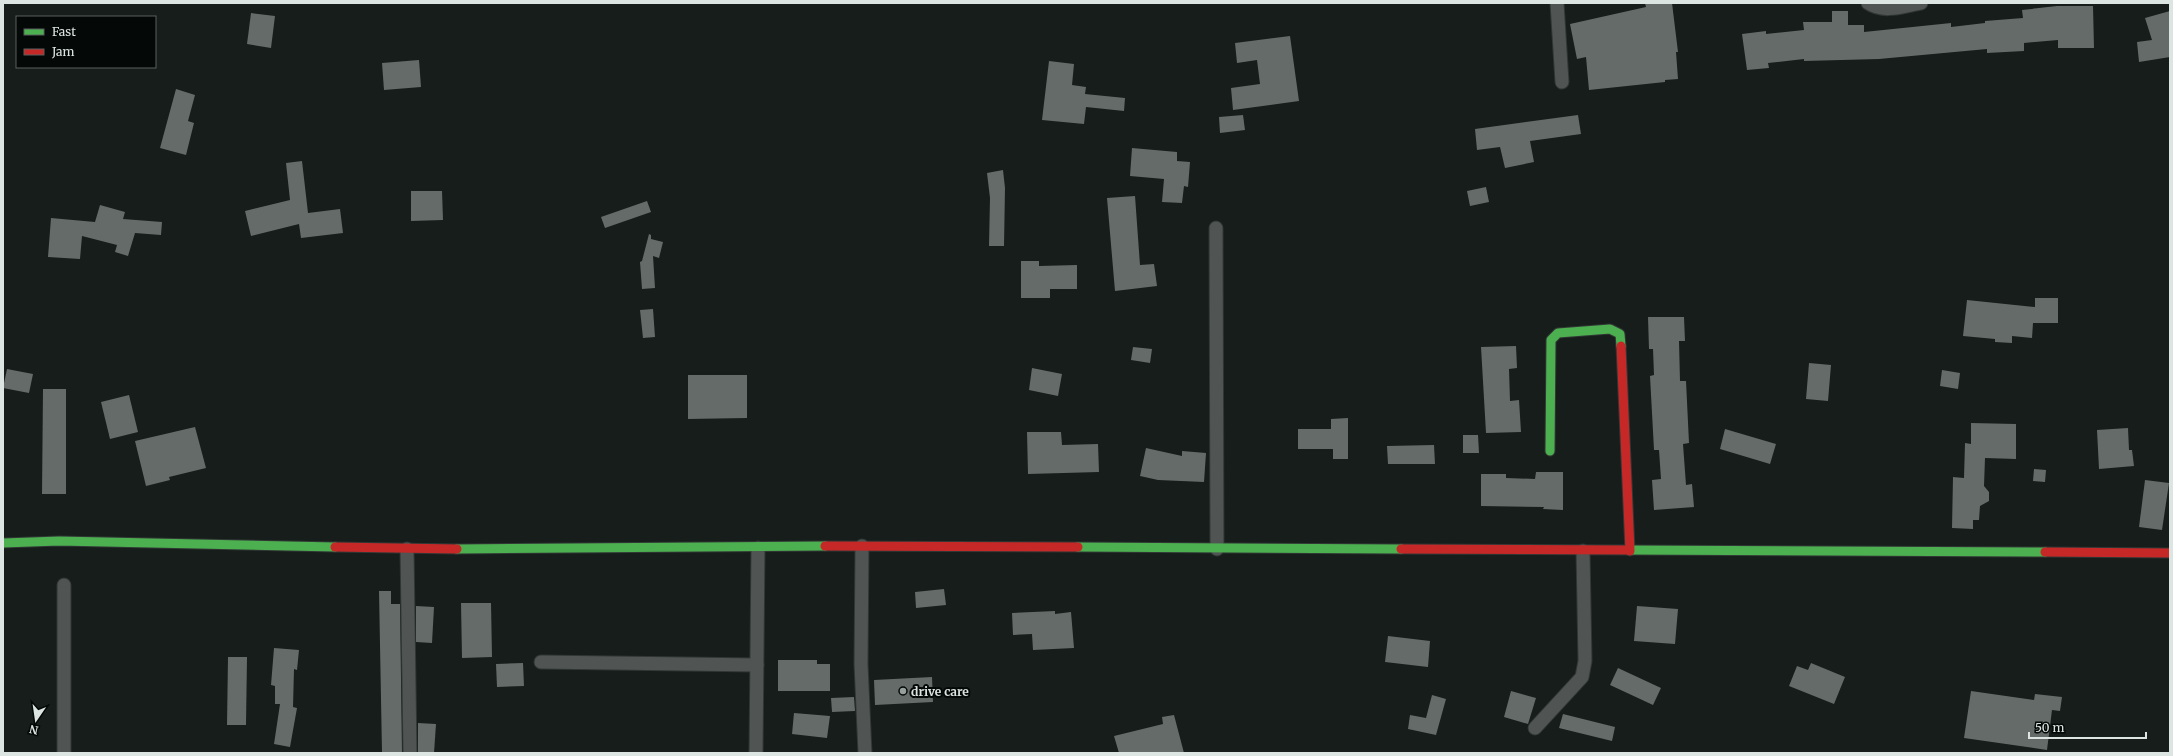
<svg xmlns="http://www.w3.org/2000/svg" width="2173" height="756" viewBox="0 0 2173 756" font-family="Merriweather,serif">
<rect width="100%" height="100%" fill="#161d1b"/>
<g fill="#656b69">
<polygon points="1645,3 1672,3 1678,52 1676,52 1678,79 1665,80 1665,82 1589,90 1586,57 1577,59 1570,24 1646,7"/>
<polygon points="2057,6 2093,6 2094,48 2058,48 2058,40 2024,43 2024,51 1987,53 1987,49 1879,59 1804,61 1804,59 1768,63 1769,68 1747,70 1742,34 1766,31 1766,34 1804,30 1803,22 1832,22 1832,11 1848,11 1848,25 1864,25 1864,32 1951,23 1951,27 1985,23 1985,21 2023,18 2022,10"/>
<polygon points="2170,11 2170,57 2139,62 2137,42 2152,40 2145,18"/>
<polygon points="251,13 275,16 271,48 247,44"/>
<polygon points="1290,36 1299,101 1233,110 1231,88 1260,84 1257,60 1237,63 1235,43"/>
<polygon points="419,60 421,87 384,90 382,63"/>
<polygon points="1049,61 1074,64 1072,85 1086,87 1085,94 1125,98 1124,111 1086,107 1084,124 1042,120"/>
<polygon points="176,89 195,95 188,121 194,123 186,155 160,148"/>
<polygon points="1243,115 1245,130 1220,133 1219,117"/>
<polygon points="1578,115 1581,134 1530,141 1534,162 1505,168 1500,147 1477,150 1475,129"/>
<polygon points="1132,148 1177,152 1177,161 1190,162 1188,187 1184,186 1182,203 1162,202 1164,179 1130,176"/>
<polygon points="302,161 308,213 340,209 343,233 301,238 299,224 251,236 245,211 290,200 286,163"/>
<polygon points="1003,170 1005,188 1004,246 989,246 990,198 987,173"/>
<polygon points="1486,187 1489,202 1470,206 1467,191"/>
<polygon points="411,191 442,191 443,220 411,221"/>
<polygon points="1135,196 1140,265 1154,264 1157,286 1115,291 1107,198"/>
<polygon points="647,201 651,212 605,228 601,217"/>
<polygon points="100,205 125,212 123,219 162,222 161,235 135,233 128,256 115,252 117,245 82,236 80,259 48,257 51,218 95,222"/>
<polygon points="649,234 651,235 651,239 663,242 659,258 653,256 655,288 642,289 640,262 642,261"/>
<polygon points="1021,261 1039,261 1039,266 1077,265 1077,289 1050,289 1050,298 1021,298"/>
<polygon points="2035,298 2058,298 2058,323 2033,323 2032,338 2012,336 2012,343 1995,342 1995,339 1963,336 1967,300 2035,307"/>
<polygon points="653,309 655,337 643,338 640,310"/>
<polygon points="1648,317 1684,317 1685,341 1679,341 1680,381 1686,381 1689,443 1683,444 1686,485 1692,484 1694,507 1654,510 1652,480 1661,479 1659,450 1654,450 1650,376 1654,375 1653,349 1649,349"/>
<polygon points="1516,346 1517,368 1509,369 1510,401 1519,400 1521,432 1486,433 1481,347"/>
<polygon points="1133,347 1152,349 1150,363 1131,360"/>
<polygon points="1809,363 1831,365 1828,401 1806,399"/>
<polygon points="1032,368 1062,374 1058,396 1029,390"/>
<polygon points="7,369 33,374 29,393 3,388"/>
<polygon points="1942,370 1960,373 1958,389 1940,386"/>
<polygon points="688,375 747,375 747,418 688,419"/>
<polygon points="43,389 66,389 66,494 42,494"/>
<polygon points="129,395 138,432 110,439 101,402"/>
<polygon points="1348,418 1348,459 1333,459 1333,449 1298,449 1298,429 1331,429 1331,419"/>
<polygon points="1971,423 2016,424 2016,459 1985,458 1984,486 1989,492 1989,501 1980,506 1979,520 1973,520 1973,529 1952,528 1953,477 1964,478 1965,443 1971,444"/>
<polygon points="195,427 206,468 169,477 170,480 146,486 135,441"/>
<polygon points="2128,428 2129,450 2132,450 2134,466 2099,469 2097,430"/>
<polygon points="1725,429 1776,444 1770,464 1720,449"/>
<polygon points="1027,432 1061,432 1062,445 1098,444 1099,472 1028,474"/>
<polygon points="1463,435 1478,435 1479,453 1463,453"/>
<polygon points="1434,445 1435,464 1388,464 1387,446"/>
<polygon points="1146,448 1182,456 1182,451 1206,453 1204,482 1158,480 1140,476"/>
<polygon points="2034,469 2046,470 2045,482 2033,481"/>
<polygon points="1536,472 1563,472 1563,510 1543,509 1544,507 1481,506 1481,474 1506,474 1506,478 1535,479"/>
<polygon points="2145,480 2169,483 2162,530 2139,527"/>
<polygon points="944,589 946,605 916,608 915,592"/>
<polygon points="379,591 391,591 391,604 400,604 402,753 382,753"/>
<polygon points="461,603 491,603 492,657 462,658"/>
<polygon points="416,606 434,607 432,643 416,642"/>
<polygon points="1637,606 1678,609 1675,644 1634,641"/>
<polygon points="1055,611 1055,614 1071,612 1074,648 1033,650 1032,634 1013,635 1012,613"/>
<polygon points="1388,636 1430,641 1428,667 1385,662"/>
<polygon points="274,648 299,650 297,670 294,669 293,707 297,708 290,747 274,744 280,704 275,704 275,686 271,685"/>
<polygon points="228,657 247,657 246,725 227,725"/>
<polygon points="778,660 817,660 817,664 830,664 830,691 778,691"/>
<polygon points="523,663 524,686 497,687 496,664"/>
<polygon points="1811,663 1845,677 1834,704 1789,686 1797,666 1808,670"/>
<polygon points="1618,668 1661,688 1653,705 1610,685"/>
<polygon points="932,677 933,702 875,705 874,680"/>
<polygon points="1511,691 1536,698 1528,724 1504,717"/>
<polygon points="1971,691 2034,700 2035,694 2062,697 2060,711 2052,710 2047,750 1964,738"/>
<polygon points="1432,695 1446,699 1436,735 1408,729 1410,715 1426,718"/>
<polygon points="854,697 855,711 832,712 831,698"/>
<polygon points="794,713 830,716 827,738 792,734"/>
<polygon points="1563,714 1615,727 1612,741 1559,728"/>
<polygon points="1174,715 1184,753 1119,753 1114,736 1163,724 1162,717"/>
<polygon points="418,723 436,724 434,753 418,753"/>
</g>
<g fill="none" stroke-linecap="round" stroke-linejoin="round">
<g stroke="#313735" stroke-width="15">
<g id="street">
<polyline points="1557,3 1562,82"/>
<path d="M1868,3C1884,14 1904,6 1921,3"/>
<polyline points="1216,228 1217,549"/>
<polyline points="862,546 861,664 865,753"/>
<polyline points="407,549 410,753"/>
<polyline points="541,662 757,665"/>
<polyline points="1535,728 1582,677 1585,661 1583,551"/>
<polyline points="64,753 64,585"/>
<polyline points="756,753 758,548"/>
</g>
</g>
<g stroke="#313735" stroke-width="11">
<g id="fast">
<polyline points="1550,451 1551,340 1558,333 1610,329 1620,334 1621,346"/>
<polyline points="3,543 59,541 335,547"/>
<polyline points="1078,547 1401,549"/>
<polyline points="457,549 825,546"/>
<polyline points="1629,550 2045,552"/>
</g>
</g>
<g stroke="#313735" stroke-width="11">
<g id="jam">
<polyline points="1621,346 1630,551"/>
<polyline points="825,546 1078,547"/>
<polyline points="335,547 457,549"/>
<polyline points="1401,549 1629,550"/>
<polyline points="2045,552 2170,553"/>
</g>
</g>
<use href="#street" stroke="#505553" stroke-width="13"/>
<use href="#fast" stroke="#4caf50" stroke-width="9"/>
<use href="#jam" stroke="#c62828" stroke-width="9"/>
</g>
<circle fill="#979f9c" stroke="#040907" stroke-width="1.5" cx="903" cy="691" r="4"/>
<g text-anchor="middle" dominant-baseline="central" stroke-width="4" stroke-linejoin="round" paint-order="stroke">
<g font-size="12" font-weight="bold" fill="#dce5e1" stroke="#040907" text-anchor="start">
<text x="911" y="691">drive care</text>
</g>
</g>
<rect width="2173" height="756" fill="none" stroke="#dce5e1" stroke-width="8"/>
<rect x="16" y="16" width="140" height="52" fill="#040907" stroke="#5a615e"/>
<rect x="24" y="29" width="20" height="6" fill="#4caf50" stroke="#5a615e"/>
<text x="52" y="36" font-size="12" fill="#dce5e1">Fast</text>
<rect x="24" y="49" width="20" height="6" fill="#c62828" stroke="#5a615e"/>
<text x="52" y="56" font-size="12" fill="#dce5e1">Jam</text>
<g transform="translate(36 720) rotate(193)" stroke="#040907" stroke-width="3" paint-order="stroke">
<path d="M0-3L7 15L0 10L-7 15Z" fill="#dce5e1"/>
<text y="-6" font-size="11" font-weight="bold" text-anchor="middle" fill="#dce5e1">N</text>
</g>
<path d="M2029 732v6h117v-6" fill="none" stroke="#dce5e1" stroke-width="2"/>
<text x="2035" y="732" font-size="12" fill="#dce5e1" stroke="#040907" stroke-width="3" paint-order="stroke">50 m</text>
</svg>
